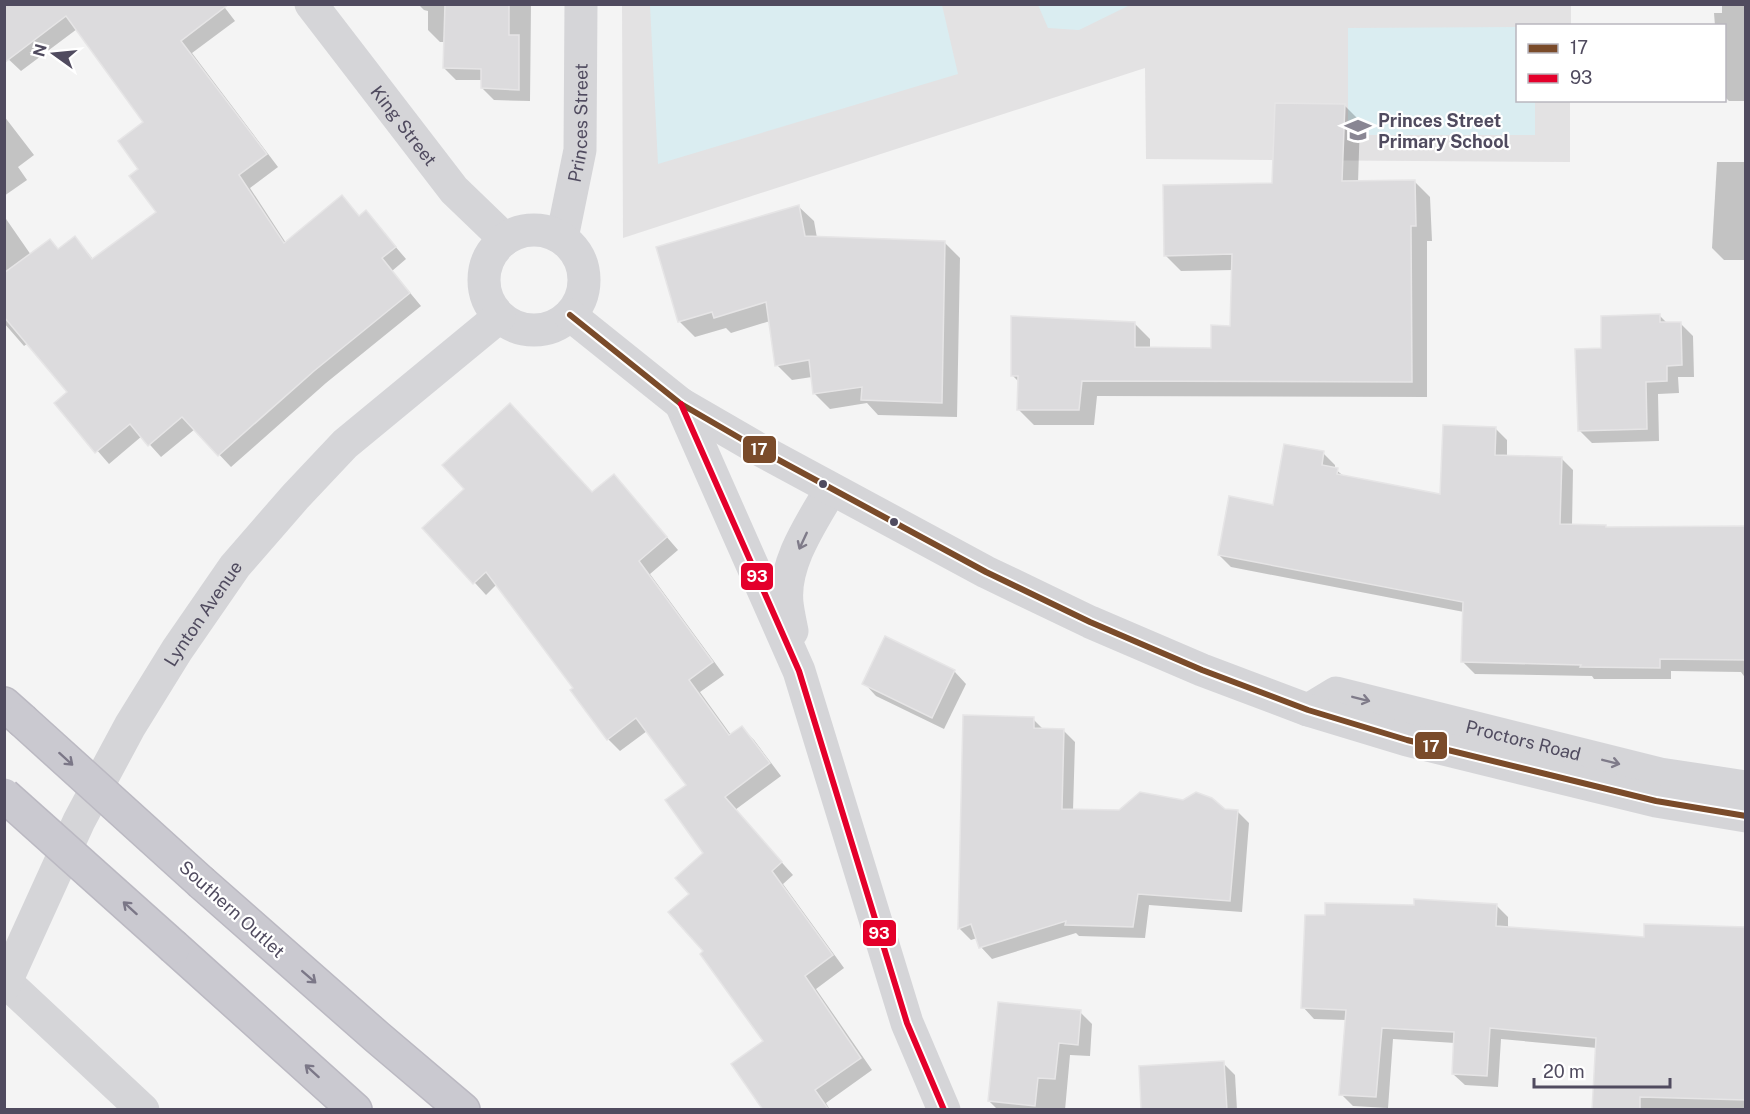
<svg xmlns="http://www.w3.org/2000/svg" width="1750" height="1114" viewBox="0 0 1750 1114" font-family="'Public Sans',sans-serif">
<rect width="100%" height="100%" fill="#f4f4f4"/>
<polygon fill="#e3e2e3" points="622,5 1571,5 1571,25 1518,26 1518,100 1570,101 1570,162 1146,159 1145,68 623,238"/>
<g fill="#daedf1">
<polygon points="650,5 942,5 958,74 658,164"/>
<polygon points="1038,5 1130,5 1079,30 1048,28"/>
<polygon points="1517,27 1518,100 1535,101 1535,135 1348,135 1348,28"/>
</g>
<g fill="#0003">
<polygon points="4,4 222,4 235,21 192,53 278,167 250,188 286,243 342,197 360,217 366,212 406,259 392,271 421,306 326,383 231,467 195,429 161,457 142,436 109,464 56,403 69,393 28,343 24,346 4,323 4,216 31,255 50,241 59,250 75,238 94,260 158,212 140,169 145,122 77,29 21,71 4,55"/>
<polygon points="418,4 531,4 530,101 494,100 482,88 482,80 456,80 444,68 445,42 440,42 428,30 428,11 424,10"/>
<polygon points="1722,4 1746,4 1746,101 1729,101 1724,96 1724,26 1715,26 1714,13 1722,13"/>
<polygon points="1344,105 1360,121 1358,183 1414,181 1430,197 1432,241 1427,241 1427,397 1097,396 1094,425 1034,425 1019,410 1019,382 1013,376 1134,323 1150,339 1150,348 1213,349 1232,327 1233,270 1181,271 1165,255 1273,184"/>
<polygon points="4,116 34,155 18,167 27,180 4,196"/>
<polygon points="1717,162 1746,162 1746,260 1724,260 1712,248"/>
<polygon points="798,206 814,221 817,238 944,242 960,258 957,417 878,415 867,403 830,409 815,394 812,377 792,380 777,365 770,321 731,333 726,328 695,337 680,322 658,248"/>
<polygon points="1660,316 1668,324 1680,323 1693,336 1694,377 1678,377 1679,393 1658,394 1659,441 1592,443 1580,431 1603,349"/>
<polygon points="1495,428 1507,440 1507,457 1561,458 1573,470 1572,526 1605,526 1608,529 1746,528 1746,679 1741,672 1671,671 1671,679 1594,679 1592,676 1475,674 1463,662 1464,612 1231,567 1219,555 1274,507 1323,453 1335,465 1335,469 1346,478 1441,496"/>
<polygon points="614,476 678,550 650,574 724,675 700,692 731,735 742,728 754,740 781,776 735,810 793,875 783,884 844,968 816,989 872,1070 826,1103 830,1110 765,1110 765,1041 705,952 691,894 705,853 688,786 647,731 620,751 608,739 575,688 497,584 486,595 425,528 593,494"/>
<polygon points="954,671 966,684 944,729 876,696 864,683"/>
<polygon points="1033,719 1044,730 1063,730 1075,742 1073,811 1237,811 1249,823 1242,912 1149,905 1145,938 1079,936 1076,933 992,959 981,947 977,938 971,940 959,928"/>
<polygon points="1497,906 1508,917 1508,928 1645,939 1746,928 1746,1110 1594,1110 1597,1048 1501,1039 1498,1087 1465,1085 1453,1074 1455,1043 1393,1039 1388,1108 1353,1106 1341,1094 1346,1020 1314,1019 1303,1007"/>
<polygon points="1080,1012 1092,1024 1090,1056 1070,1055 1065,1110 998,1110 989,1101"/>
<polygon points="1223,1063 1235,1075 1237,1110 1143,1110"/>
</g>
<g fill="#dcdbdd" stroke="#e6e5e6" stroke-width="1.5">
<polygon points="4,4 229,4 181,41 267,154 239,175 284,243 342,195 359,216 366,210 396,247 382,258 410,293 314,371 218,456 182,417 148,446 130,424 95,453 54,403 67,392 4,317 4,273 50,239 58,249 75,236 92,259 156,212 129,176 138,169 118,141 143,122 66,16 4,63"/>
<polygon points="445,4 509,4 509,35 519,35 519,90 481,88 481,69 443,68"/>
<polygon points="1275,103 1345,104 1342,181 1415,180 1416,226 1411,226 1412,382 1082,381 1079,410 1017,410 1018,376 1011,376 1011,316 1135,322 1135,347 1211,348 1211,325 1230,326 1232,254 1164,256 1163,185 1272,183"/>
<polygon points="799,205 805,236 945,241 942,403 861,400 862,387 813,394 809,360 775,366 766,302 714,318 712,312 678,322 656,247"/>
<polygon points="1660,314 1660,322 1681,322 1682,365 1667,366 1667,381 1646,382 1647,429 1578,431 1575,349 1601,348 1601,316"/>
<polygon points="510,403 592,492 614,474 667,537 639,561 713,662 689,680 729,735 742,726 770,763 725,797 782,862 772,871 833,955 805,976 861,1058 815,1090 829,1110 763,1110 731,1064 763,1041 700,954 703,951 668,912 689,894 675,878 703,853 665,800 686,785 636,718 607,740 570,690 573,688 486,572 473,584 422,528 464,489 442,465"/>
<polygon points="1443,425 1496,427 1495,455 1562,457 1560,524 1606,525 1606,527 1746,526 1746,660 1660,659 1660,668 1580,667 1581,665 1461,662 1463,602 1218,555 1229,496 1273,505 1284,444 1324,451 1322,465 1338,468 1337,474 1440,494"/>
<polygon points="885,636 955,670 932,718 862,684"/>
<polygon points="963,715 1034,717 1034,728 1064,729 1062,809 1119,810 1140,792 1183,800 1196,792 1212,798 1225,809 1238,810 1230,901 1138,894 1133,927 1065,925 1066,921 979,948 971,924 958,929"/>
<polygon points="1414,899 1497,904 1496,926 1644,937 1644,924 1746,927 1746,1100 1640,1097 1640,1110 1592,1110 1596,1038 1490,1028 1487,1076 1452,1074 1454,1032 1382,1028 1376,1097 1339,1095 1346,1010 1301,1008 1305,915 1325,915 1325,903 1414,905"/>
<polygon points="998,1002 1081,1010 1078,1045 1059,1043 1055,1079 1038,1078 1035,1106 988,1101"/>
<polygon points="1224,1061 1227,1110 1141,1110 1139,1066"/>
</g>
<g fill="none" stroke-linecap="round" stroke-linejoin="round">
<g stroke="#bbb9c2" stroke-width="36">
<g id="trunk">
<polyline points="4,704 22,720"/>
<polyline points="202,883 377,1037 463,1110"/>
<polyline points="174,947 355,1110"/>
</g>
</g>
<g stroke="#d5d5d8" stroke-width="33">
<path id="s1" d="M562,238L580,150L581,4"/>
<polyline points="681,404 799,671 907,1023 944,1110"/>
<path d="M792,631C790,621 788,612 787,603C783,563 812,522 831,489"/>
<path id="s2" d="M1308,710L1336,693L1660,774L1746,787"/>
<polyline points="6,982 143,1110"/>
</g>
<g stroke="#d5d5d8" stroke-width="33">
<path id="s3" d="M311,4L454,190L505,239"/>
<circle cx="534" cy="280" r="50"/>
<polyline points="570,315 681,404 762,451 986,572 1090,622 1202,670 1308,710 1407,740 1656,801 1746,816"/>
<path id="s4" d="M4,986L79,821L130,726L177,650L235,566L295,497L345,444L499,317"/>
</g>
<use href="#trunk" stroke="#cac9d0" stroke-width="33"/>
<g stroke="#bbb9c2" stroke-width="36" stroke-linecap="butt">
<g id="trunk-bridge">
<polyline points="22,720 202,883"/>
<polyline points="4,795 174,947"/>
</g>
</g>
<use href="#trunk-bridge" stroke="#cac9d0" stroke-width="33"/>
<g stroke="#fff" stroke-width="10">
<polyline id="bus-1" points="570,315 681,404 762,451 986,572 1090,622 1202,670 1308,710 1407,740 1656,801 1746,816"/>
</g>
<g stroke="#fff" stroke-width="10">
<polyline id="bus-2" points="681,404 799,671 907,1023 944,1110"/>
</g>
<use href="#bus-1" stroke="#7a4b2a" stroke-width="6"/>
<use href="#bus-2" stroke="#e4002b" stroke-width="6"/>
</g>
<defs><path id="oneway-shaft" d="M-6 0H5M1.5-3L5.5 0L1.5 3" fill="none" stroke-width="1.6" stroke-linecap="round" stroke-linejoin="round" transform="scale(1.5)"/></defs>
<g stroke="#7f7b89">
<use href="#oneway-shaft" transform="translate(803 541) rotate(115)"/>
<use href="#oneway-shaft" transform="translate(1361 699) rotate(14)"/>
<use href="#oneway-shaft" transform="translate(1611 762) rotate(14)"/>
</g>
<g stroke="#7b7787">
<use href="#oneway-shaft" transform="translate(66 759) rotate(42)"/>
<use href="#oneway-shaft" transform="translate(130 908) rotate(-138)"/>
<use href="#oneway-shaft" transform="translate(309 977) rotate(41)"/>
<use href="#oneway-shaft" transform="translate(312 1071) rotate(-138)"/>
</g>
<defs>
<g id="school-bare" transform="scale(2.07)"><path d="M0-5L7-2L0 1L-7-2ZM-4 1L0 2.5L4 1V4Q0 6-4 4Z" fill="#898693" stroke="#fff" stroke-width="2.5" paint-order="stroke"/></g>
</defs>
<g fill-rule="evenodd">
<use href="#school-bare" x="1358" y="130"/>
</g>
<g fill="#504b5f" stroke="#fff" stroke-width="2">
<circle cx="823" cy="484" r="5"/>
<circle cx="894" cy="522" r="5"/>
</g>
<g text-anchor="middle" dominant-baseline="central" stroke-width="4.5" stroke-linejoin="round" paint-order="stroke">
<g font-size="18" font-weight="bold" fill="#504b5f" stroke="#fff" text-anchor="start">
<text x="1378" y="120">Princes Street<tspan x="1378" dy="21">Primary School</tspan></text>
</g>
<g font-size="18" fill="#504b5f" stroke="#fff">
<text stroke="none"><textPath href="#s1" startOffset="117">Princes Street</textPath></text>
<text stroke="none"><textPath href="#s3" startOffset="153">King Street</textPath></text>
<text stroke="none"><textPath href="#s4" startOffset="423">Lynton Avenue</textPath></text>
<text stroke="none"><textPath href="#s2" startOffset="226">Proctors Road</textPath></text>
<text transform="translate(232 909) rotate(42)">Southern Outlet</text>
</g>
</g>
<g stroke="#fff" stroke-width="2">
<rect x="742" y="435" width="35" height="29" rx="6" fill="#7a4b2a"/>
<rect x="740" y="562" width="34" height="29" rx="6" fill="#e4002b"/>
<rect x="1414" y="731" width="34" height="29" rx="6" fill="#7a4b2a"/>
<rect x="862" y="919" width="35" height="28" rx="6" fill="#e4002b"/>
</g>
<g font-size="16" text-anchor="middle" font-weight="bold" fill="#fff">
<text x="759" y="455">17</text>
<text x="757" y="582">93</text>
<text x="1431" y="752">17</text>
<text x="879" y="939">93</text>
</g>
<rect width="1750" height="1114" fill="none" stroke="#504b5f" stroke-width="12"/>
<rect x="1516" y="24" width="210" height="78" fill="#ffffff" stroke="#b9b7bf" stroke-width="1.5"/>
<rect x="1528" y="44" width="30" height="9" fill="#7a4b2a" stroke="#b9b7bf" stroke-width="1.5"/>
<text x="1570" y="54" font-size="18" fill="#504b5f">17</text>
<rect x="1528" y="74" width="30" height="9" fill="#e4002b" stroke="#b9b7bf" stroke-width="1.5"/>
<text x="1570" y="84" font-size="18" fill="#504b5f">93</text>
<g transform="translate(54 54) rotate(285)" stroke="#ffffff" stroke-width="4.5" paint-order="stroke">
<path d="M0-4.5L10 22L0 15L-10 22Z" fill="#504b5f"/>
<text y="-9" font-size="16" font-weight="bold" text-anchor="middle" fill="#504b5f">N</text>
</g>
<path d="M1534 1078v9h136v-9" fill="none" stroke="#504b5f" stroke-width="3"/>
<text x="1543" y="1078" font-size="18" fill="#504b5f" stroke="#ffffff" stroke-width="4.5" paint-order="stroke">20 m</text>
</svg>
